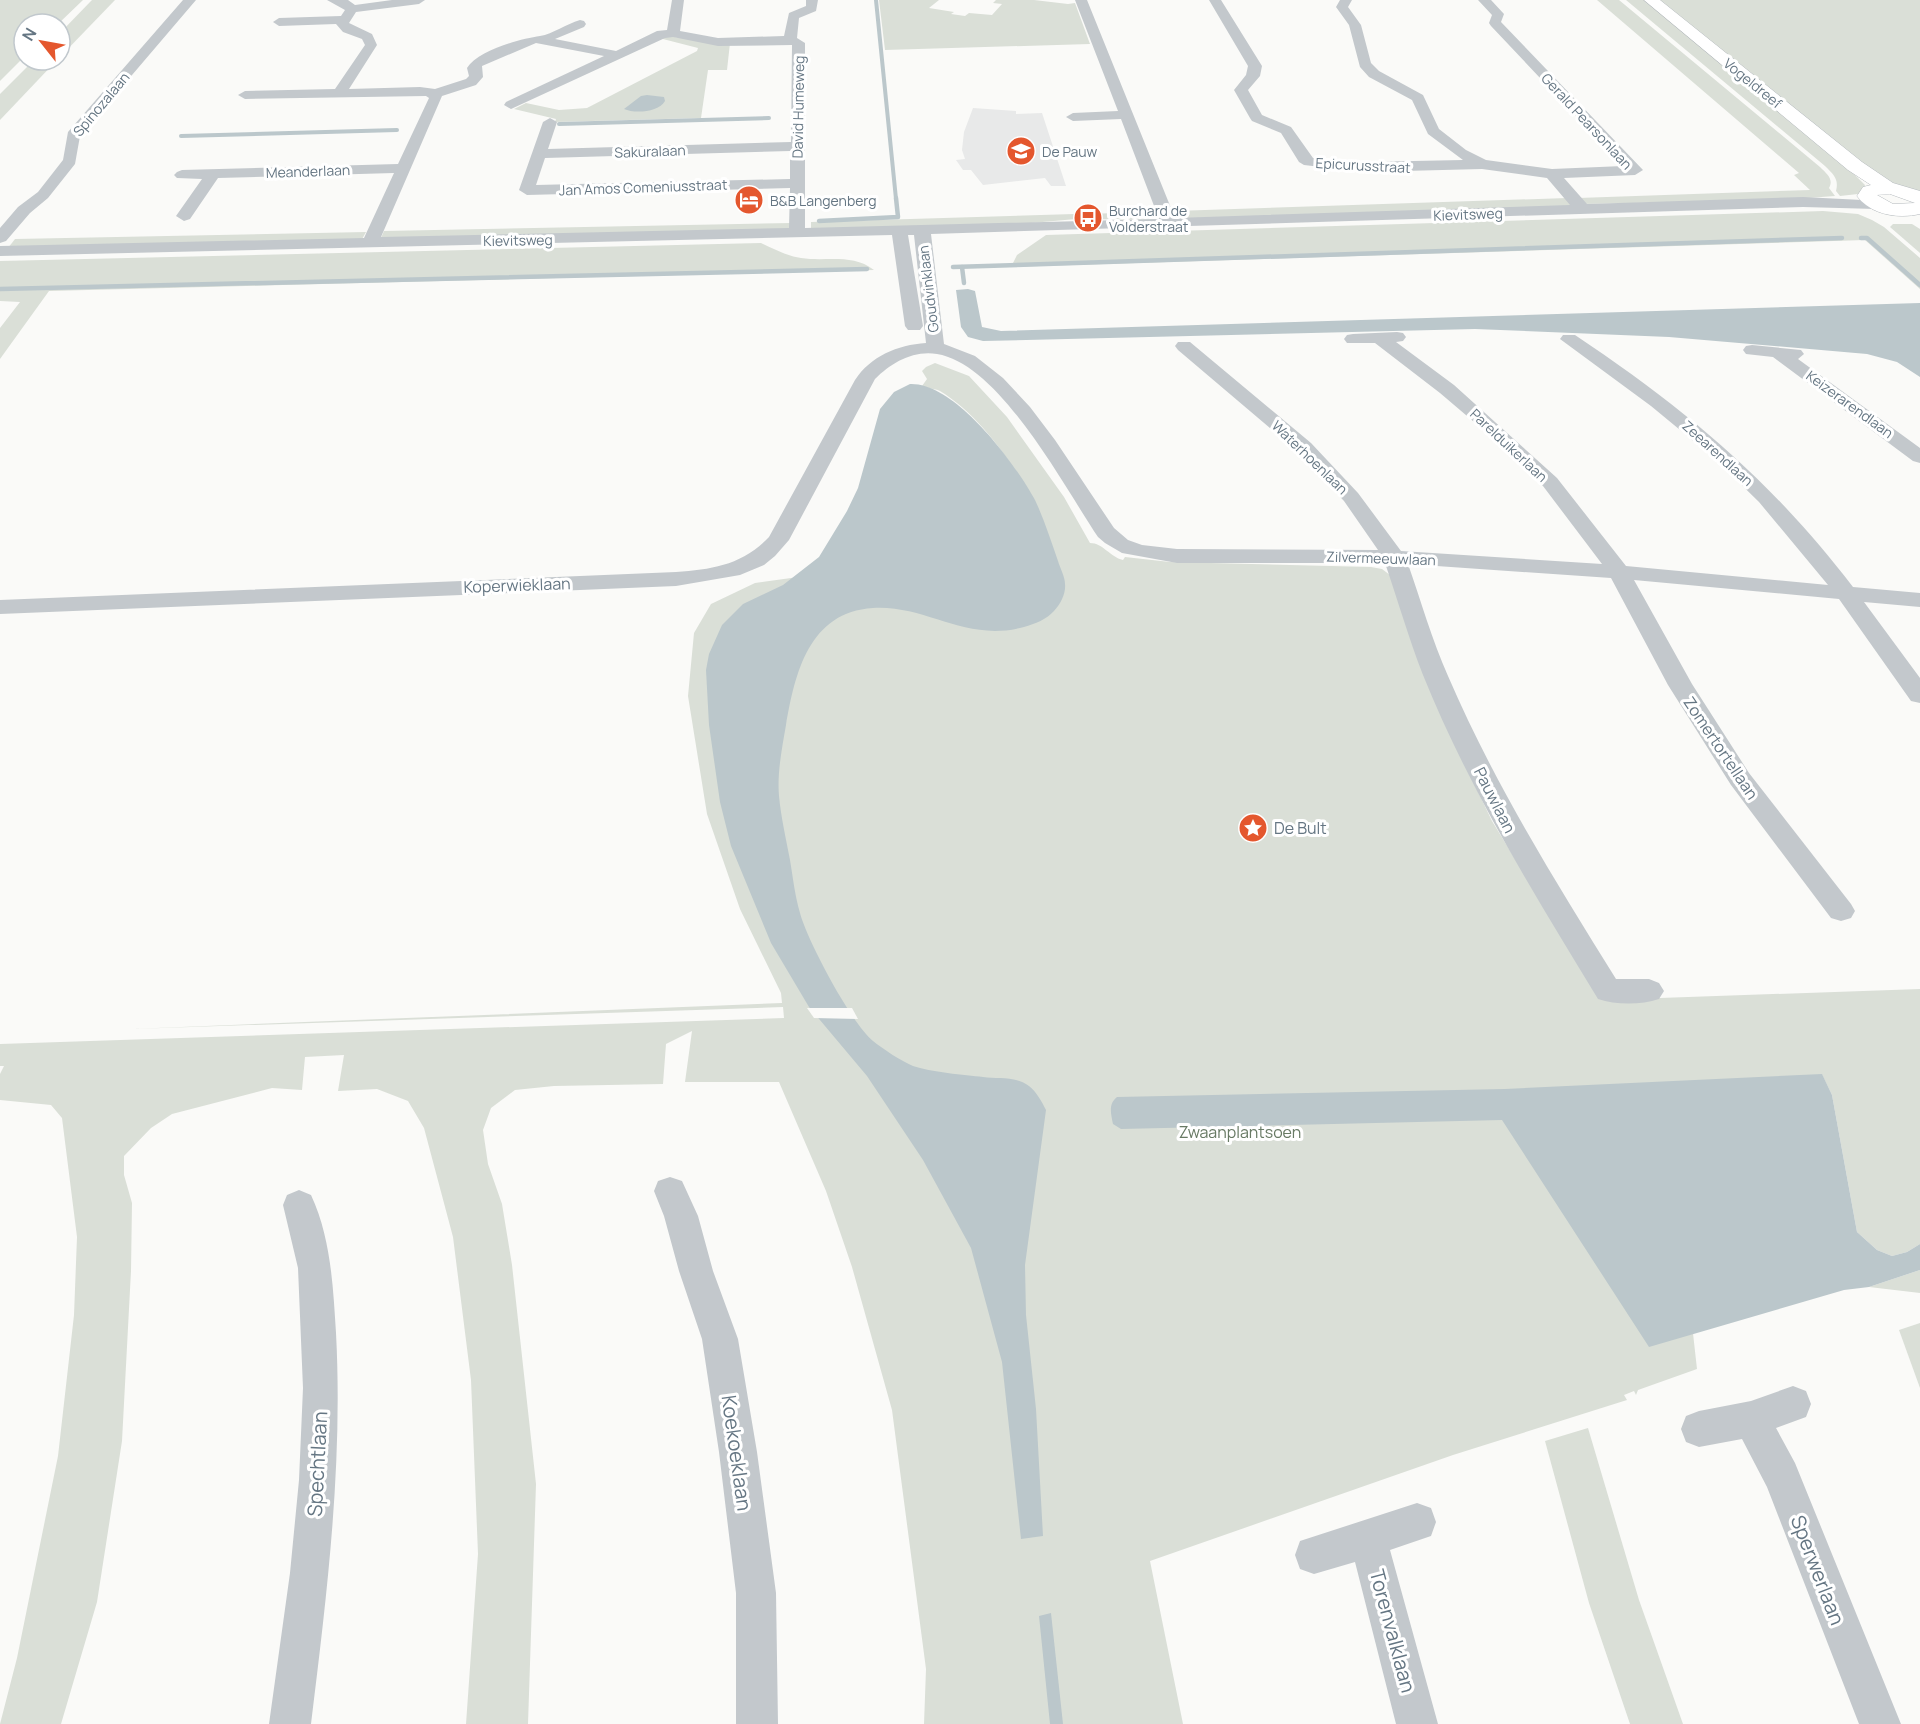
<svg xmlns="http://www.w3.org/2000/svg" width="1920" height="1724" viewBox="0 0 1920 1724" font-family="Manrope,sans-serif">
<rect width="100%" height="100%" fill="#fafaf8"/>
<polygon fill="#e8e9e9" points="973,108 1016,111 1016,114 1042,113 1066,186 1051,186 1045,178 983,185 971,170 963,170 956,160 965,159 962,150 964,132"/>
<g fill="#dadfd7">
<polygon points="0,0 83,0 58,24 24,24 24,57 0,81"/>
<polygon points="92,0 115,0 60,57 60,33"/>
<polygon points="879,0 939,0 929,8 954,12 951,14 965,16 969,13 992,15 1002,4 993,3 996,0 1034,0 1068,4 1075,3 1090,44 885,50"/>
<path d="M1597,0H1619L1820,167C1827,174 1834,179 1829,188L1835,196L1780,200L1583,204L1578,198L1810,190L1794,175L1799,173Z"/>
<path d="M1626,0H1646L1841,161L1865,185L1864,189L1858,194L1840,196L1836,191C1839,179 1834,175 1825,166Z"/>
<polygon points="1657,0 1920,0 1920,193 1885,182"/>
<polygon points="665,36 730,43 727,70 708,70 701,118 555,122 556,119 514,109 526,103 559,110 587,108 697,51 698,48 659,38"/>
<polygon points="34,60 57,60 0,120 0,94"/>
<polygon points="1567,198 1573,204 1568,208 1178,220 1175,211"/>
<polygon points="1823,211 1858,214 1872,220 1884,227 1920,258 1920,289 1865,240 1011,267 1017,255 1046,235"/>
<polygon points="1156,212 1159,220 1084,219 1083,214"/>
<polygon points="1074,214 1076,219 1020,224 811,230 811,222"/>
<polygon points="792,223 792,230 380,240 384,231"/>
<polygon points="1893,224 1912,224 1920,229 1920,253 1890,227"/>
<polygon points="366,232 361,241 8,248 15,239"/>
<path d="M761,243C774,249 787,256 801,258C826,262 852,253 874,270L49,291L0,359V328L20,302L0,301V261Z"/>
<path d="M935,363L969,376L1007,417L1064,497L1090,543C1103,543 1110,557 1123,560L1125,557L1170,562L1371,567L1382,569L1390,575L1442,717L1492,821L1562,937L1603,1000L1920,989V1244L1907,1252L1892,1256L1877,1250L1857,1232L1832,1095L1822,1075L1797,1076L1668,1109L1697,1369L1638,1390L1636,1395L1634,1391L1624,1395L1627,1400L1453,1455L1150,1561L1183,1724H924L926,1669L892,1410L852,1267L826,1191L779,1082H685L692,1031L666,1044L663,1084L554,1086L515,1090L491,1108L483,1130L488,1164L502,1204L512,1265L536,1484L528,1724H466L478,1554L471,1380L453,1237L424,1128L408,1101L377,1089L338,1091L344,1055L305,1057L302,1090L272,1088L172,1114L151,1128L124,1156V1175L132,1203L131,1271L122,1441L97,1602L61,1724H0L17,1658L58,1456L74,1315L77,1237L62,1118L51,1105L0,1100V1074L4,1066H0V1044L784,1018L783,1007L132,1029L782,1003L781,993L740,909L707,814L688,696L694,633L711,604L755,583L994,550L1035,501C1010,461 981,416 940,391C934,388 928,389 922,386L927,379L922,371L926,367Z"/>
<polygon points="1920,1270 1920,1293 1869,1287"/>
<polygon points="1920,1323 1920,1388 1899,1330"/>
<polygon points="1588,1428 1639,1600 1683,1724 1630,1724 1589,1603 1545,1441"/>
</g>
<g fill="#bbc7cb">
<path d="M647,95L664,97L665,101C659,112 635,114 624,109L641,96Z"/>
<polygon points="968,289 975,291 982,327 1001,331 1920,303 1920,377 1897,362 1867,354 1669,337 1475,329 983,341 968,337 961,327 956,290"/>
<path d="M910,384C955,382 1015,463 1035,500C1044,519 1051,541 1058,561C1060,568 1065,577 1065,584C1066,593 1061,604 1054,611C1047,619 1035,624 1024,627C965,643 928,605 873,608C809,612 795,673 786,725C782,748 777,773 779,796C781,817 786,839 790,860C793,878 795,896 800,913C807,940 851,1023 873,1041C883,1049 901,1061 913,1066C930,1072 965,1075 983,1077C998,1079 1016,1076 1029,1086C1036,1091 1042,1102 1046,1110L1025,1265L1026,1315L1036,1409L1043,1536L1021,1539L1002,1362L971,1248L923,1160L867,1076L809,1007L771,943L731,846L720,802L709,725L706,670L709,654L722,625L743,604L783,585L819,557L847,511L858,488L880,409L894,392Z"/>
<path d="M1822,1074L1832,1095L1857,1232L1877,1250L1892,1256L1907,1252L1920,1244V1270L1869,1287L1844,1290L1649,1347L1502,1120L1121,1129L1113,1124C1111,1114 1108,1104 1117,1097L1505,1089Z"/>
<polygon points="1051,1613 1063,1724 1050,1724 1039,1616"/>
</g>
<polygon fill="#fafaf8" points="807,1008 852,1008 858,1019 814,1018"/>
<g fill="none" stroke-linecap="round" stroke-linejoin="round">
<g stroke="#bbc7cb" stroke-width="4">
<polyline points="876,0 896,199"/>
<polyline points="559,124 769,118"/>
<polyline points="181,136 397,130"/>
</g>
<g stroke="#bbc7cb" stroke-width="4.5">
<polyline points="819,221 898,217 896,198"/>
<polyline points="1861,238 1867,238 1920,285"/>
<polyline points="953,267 1842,238"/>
<polyline points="962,267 964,283"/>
<polyline points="0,289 867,269"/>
</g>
<g stroke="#b5babe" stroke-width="1">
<path id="major" d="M1644,0H1660L1862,162L1893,183L1920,191V214C1898,219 1871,215 1857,196L1863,187L1871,185L1848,170ZM1890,194L1915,203L1893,204L1877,195Z"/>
</g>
<g fill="#c3c8cc" fill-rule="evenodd">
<polygon points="183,0 196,0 80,136 75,164 48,198 30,213 6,241 0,243 0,228 18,207 38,192 63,160 68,132"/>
<path d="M327,0H348L355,5L392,0H425L419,4L356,12L349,23L372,34L377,45L349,89L420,87L435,89L466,79L469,76L467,68C478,50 520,39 540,36C553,34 566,24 580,20L584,21L586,24L584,27L555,39L616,51L657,31L667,30L672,0H684L680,31L718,38L784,36L789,13L806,6V0H818L816,11L799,18L797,38L805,43V228L1159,219L1121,119L1073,121L1066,117L1073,113L1118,111L1075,0H1087L1175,218L1570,205L1547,178L1482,169L1364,172L1304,165L1299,162L1281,133L1252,121L1250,118L1234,90L1246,75L1248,66L1209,0H1221L1262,66L1260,76L1248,90L1262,115L1291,127L1313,158L1364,162L1463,160L1428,134L1412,100L1369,77L1360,67L1349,25L1336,7L1340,0H1352L1348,7L1361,25L1371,63L1379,71L1423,95L1439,129L1466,150L1486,160L1552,169L1623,166L1491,26L1489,23L1492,15L1478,0H1491L1504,14L1501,22L1643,170L1635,175L1564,178L1587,204L1803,197L1882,201L1884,204L1882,207L1876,209L1803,207L931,234L944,344L975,356L1003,378L1030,407L1055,440L1114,528L1128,540L1142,545L1177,549L1378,550L1344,501L1297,451L1178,350L1175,346L1178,342H1190L1311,443L1358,493L1401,551L1602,564L1543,486L1487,433L1440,393L1375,343H1347L1344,339L1347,335L1353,334L1397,332L1403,333L1406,337L1403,341L1396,342L1454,385L1557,478L1626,566L1828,585L1759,502L1714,458L1651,406L1560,339L1563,335H1575C1687,410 1771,480 1853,587L1920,593V607L1864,602L1920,678V703L1911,701L1839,599L1634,580L1692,684L1749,773L1851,904L1855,911L1851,918L1841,921L1831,918L1731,785L1668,685L1611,578L1408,564C1421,601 1432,640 1448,676C1494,783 1555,881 1616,979H1649L1659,983L1664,991L1659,999C1641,1005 1616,1005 1598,999C1534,894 1469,789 1423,675C1409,639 1398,601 1385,563H1177L1122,553L1105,543L1098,537C1064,487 1000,364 937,354C913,350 891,363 875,379L789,540L775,556L764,565L740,575L676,586L0,614V600L676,572C713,569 742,565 769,537L855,380C871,356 897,345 926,343L914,235H908L923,326L920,330H908L905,326L892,235L0,256V246L364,238L394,173L218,178L190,219L184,221L176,216L202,179L177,178L174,175L177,172L182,170L398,164L429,98L426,96L245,99L238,95L245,91L335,89L365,45L362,39L343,32L336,24L279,26L273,22L279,18L341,16L345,10ZM673,37L718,46L792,45L791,142L548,149L557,122L550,118L543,122L519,190L527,195L790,188L789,228L381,237L442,96L476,85L483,77L482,66L536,43L604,56L506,102L504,105L511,109L665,38ZM790,151V179L536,185L545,158Z"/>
<polygon points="1752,345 1801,350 1804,354 1798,359 1920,448 1920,463 1913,461 1773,357 1746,354 1743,350 1746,346"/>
<polygon points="670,1177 682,1181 698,1216 713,1271 738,1339 757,1452 776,1593 778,1724 736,1724 736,1593 719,1452 702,1339 679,1271 664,1216 654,1191 658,1181"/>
<path d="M299,1190L311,1195C331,1238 333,1286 336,1333C343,1464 327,1594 311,1724H269L290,1573L299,1480L303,1388L298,1268L283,1205L287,1195Z"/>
<polygon points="1793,1386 1806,1391 1811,1404 1806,1417 1776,1428 1795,1463 1901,1724 1859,1724 1767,1487 1742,1439 1699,1447 1686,1442 1681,1429 1686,1416 1699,1411 1751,1401"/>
<polygon points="1417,1503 1431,1508 1436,1522 1431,1536 1390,1550 1438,1724 1396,1724 1355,1562 1314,1574 1300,1569 1295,1555 1300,1541"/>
</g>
<use href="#major" fill="#fff" fill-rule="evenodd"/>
</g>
<defs>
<g id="school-disc" transform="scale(1.5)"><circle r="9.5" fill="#e4572e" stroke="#fff"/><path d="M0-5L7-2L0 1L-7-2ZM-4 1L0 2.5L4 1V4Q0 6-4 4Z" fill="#fff"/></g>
<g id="hotel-disc" transform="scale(1.5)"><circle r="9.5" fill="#e4572e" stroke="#fff"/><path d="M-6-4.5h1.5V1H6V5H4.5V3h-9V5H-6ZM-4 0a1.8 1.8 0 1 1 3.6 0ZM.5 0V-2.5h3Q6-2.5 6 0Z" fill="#fff"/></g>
<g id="bus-disc" transform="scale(1.5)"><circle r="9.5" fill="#e4572e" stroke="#fff"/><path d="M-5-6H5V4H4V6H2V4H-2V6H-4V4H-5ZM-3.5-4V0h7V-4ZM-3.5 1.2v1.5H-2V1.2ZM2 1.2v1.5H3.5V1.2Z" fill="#fff"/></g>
<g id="sight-disc" transform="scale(1.5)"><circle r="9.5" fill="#e4572e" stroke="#fff"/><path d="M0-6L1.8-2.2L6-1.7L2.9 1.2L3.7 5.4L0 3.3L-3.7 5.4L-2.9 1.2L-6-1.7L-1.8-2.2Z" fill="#fff"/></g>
</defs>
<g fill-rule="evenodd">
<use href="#school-disc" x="1021" y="151"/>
<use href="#hotel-disc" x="749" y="200"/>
<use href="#bus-disc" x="1088" y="218"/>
<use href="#sight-disc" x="1253" y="828"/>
</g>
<g text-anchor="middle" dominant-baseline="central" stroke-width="6" stroke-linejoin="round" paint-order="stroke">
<g font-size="14" fill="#657683" stroke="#fff">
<text transform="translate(1753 83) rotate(39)">Vogeldreef</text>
<text transform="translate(101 104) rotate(-50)">Spinozalaan</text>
<text transform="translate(798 107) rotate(-89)">David Humeweg</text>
<text transform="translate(1587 121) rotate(47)">Gerald Pearsonlaan</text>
<text transform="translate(650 151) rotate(-2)">Sakuralaan</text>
<text transform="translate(1363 165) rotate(3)">Epicurusstraat</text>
<text transform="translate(308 171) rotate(-2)">Meanderlaan</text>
<text transform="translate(643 187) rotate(-2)">Jan Amos Comeniusstraat</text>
<text transform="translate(1468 214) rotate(-2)">Kievitsweg</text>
<text transform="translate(518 240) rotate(-1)">Kievitsweg</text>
<text transform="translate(928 289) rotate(-97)">Goudvinklaan</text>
<text transform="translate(1850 404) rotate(36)">Keizerarendlaan</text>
<text transform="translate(1509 445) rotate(43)">Parelduikerlaan</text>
<text transform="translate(1718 453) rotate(42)">Zeearendlaan</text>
<text transform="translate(1310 457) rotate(44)">Waterhoenlaan</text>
<text transform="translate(1381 558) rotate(2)">Zilvermeeuwlaan</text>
</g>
<g font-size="14" fill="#657683" stroke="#fff" text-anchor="start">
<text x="1042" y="151">De Pauw</text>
<text x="770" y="200">B&amp;B Langenberg</text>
<text x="1109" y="210">Burchard de<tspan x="1109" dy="16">Volderstraat</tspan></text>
</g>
<g font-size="16" fill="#657683" stroke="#fff">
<text transform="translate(517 585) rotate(-2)">Koperwieklaan</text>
<text transform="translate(1721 748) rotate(56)">Zomertortellaan</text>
<text transform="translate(1495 800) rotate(63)">Pauwlaan</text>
</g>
<g font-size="16" fill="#657683" stroke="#fff" text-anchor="start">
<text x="1274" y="828">De Bult</text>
</g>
<g font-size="16" fill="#687a64" stroke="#fff">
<text x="1240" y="1132">Zwaanplantsoen</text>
</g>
<g font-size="20" fill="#657683" stroke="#fff">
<text transform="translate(737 1453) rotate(82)">Koekoeklaan</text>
<text transform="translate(317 1464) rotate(-87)">Spechtlaan</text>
<text transform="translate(1818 1570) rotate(69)">Sperwerlaan</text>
<text transform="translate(1393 1631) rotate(75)">Torenvalklaan</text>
</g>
</g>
<g transform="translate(42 42) rotate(301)"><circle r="28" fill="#ffffff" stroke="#c1c8cd" stroke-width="1.5"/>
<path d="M0-4.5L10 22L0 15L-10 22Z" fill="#e4572e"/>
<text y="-9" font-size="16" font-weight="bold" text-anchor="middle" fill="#657683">N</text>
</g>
</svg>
